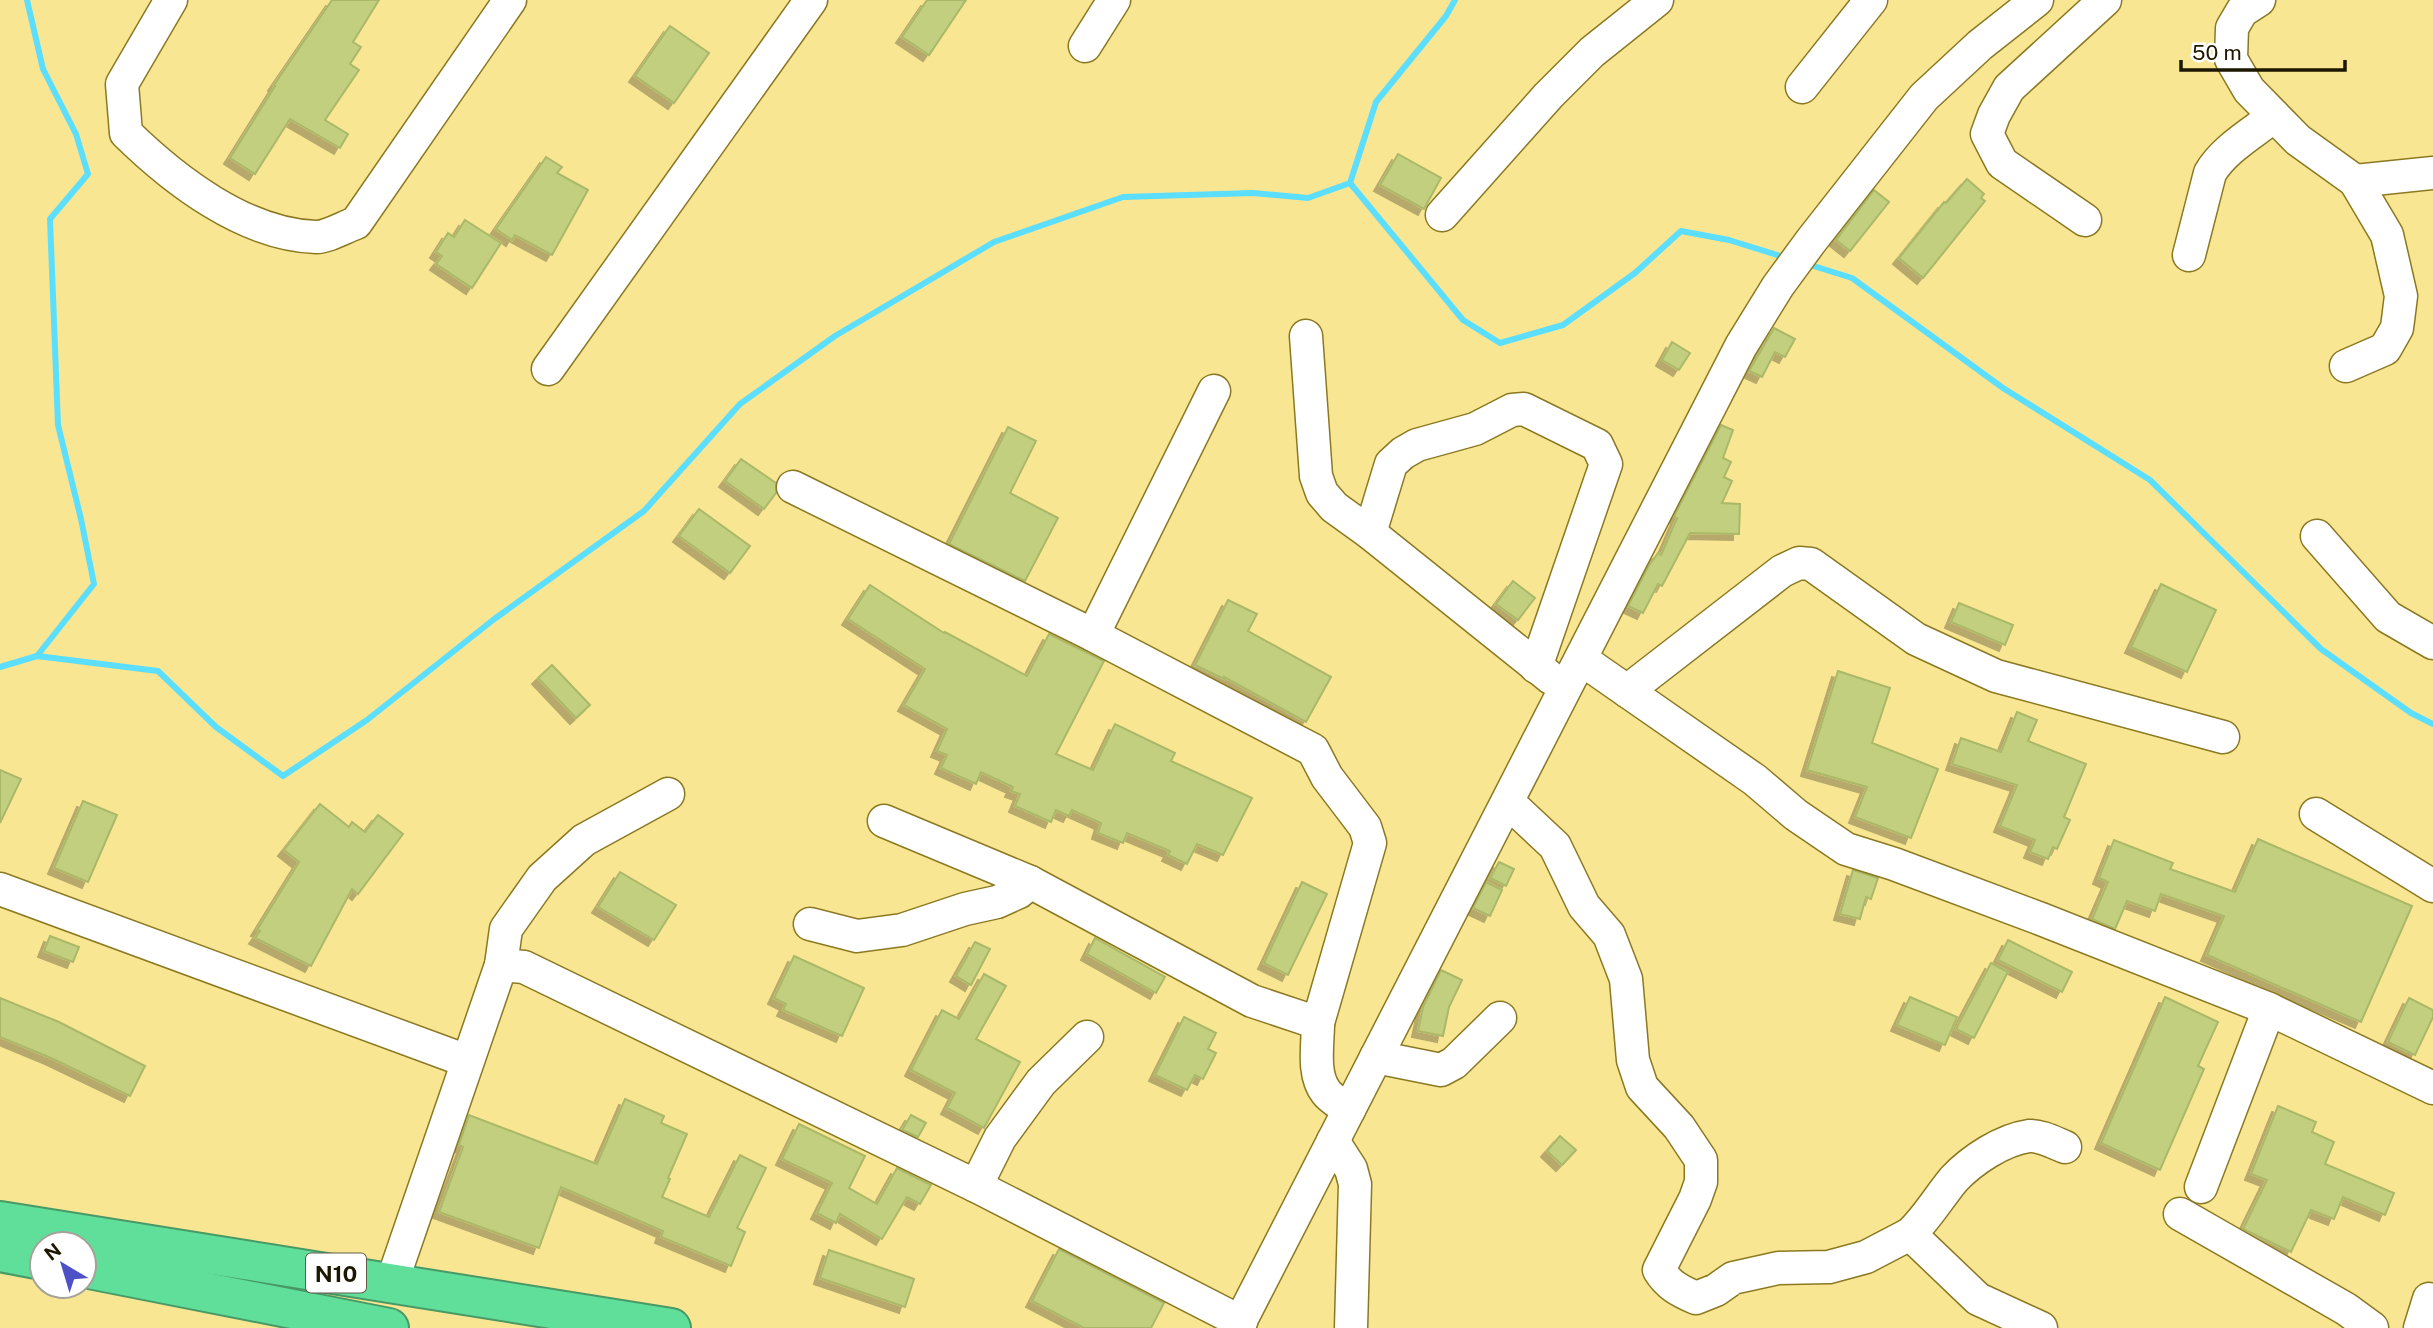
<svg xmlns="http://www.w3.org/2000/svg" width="2433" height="1328" viewBox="0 0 2433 1328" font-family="'Public Sans',sans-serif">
<defs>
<filter id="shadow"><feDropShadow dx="-6" dy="6" stdDeviation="0" flood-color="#0004"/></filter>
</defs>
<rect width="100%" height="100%" fill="#f9e693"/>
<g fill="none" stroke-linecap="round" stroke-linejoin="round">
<g stroke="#5cdefe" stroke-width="6">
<polyline points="27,0 43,69 76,134 88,174 50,219 58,425 81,519 94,584 37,656"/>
<polyline points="1350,183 1463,320 1500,343 1563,325 1635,273 1681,231 1729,240 1787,258"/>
<polyline points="1804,263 1852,278 2003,388 2150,480 2321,649 2411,713 2433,724"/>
<polyline points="0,667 37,656 158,671 216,727 283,776 367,720 493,620 644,511 740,404 835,336 994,242 1123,197 1253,193 1308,198 1350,183 1376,102 1446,16 1455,0"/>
</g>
</g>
<g fill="#c1cf7f" stroke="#aab868" stroke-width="2" filter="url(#shadow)">
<polygon points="332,0 379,0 353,42 361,47 350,64 359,70 325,120 348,134 340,148 290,119 255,174 230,158 275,86 274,85"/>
<polygon points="927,0 966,0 929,55 902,37"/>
<polygon points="670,26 709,53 674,103 635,76"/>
<polygon points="1398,154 1441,178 1424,209 1380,185"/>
<polygon points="546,157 562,167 557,173 588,190 552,255 515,235 512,240 496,229"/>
<polygon points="1967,179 1984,194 1981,198 1985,201 1923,278 1899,258 1944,202 1946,203"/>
<polygon points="1874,190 1889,202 1850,251 1836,240"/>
<polygon points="465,220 501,243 472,288 436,264 442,256 436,252 448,233 454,237"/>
<polygon points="1774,328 1795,339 1785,357 1775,352 1762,377 1749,371"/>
<polygon points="1672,342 1690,353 1679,370 1662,360"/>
<polygon points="1721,425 1733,430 1723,458 1731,462 1724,477 1732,481 1722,503 1740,504 1739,534 1690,533 1662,586 1658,584 1643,613 1628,606 1648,567 1658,553 1661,555 1677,518 1674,516"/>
<polygon points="1008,427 1036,441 1010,493 1058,518 1025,581 949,544"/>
<polygon points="741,459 776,483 776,493 764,509 725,481"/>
<polygon points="699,509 750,546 730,573 679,536"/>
<polygon points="1513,581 1535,598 1518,620 1496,604"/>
<polygon points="2161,584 2216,610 2187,672 2131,647"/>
<polygon points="870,585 944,633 945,632 1027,676 1049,634 1104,661 1056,754 1093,770 1115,724 1175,753 1171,761 1252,798 1223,855 1197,844 1187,864 1168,855 1170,851 1127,833 1123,843 1098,833 1101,823 1072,810 1069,816 1056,810 1051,822 1015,806 1020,794 1011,791 1013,787 981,772 976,784 941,768 947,755 937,751 947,729 904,705 925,669 848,619"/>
<polygon points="1228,600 1257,614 1248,631 1331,677 1306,722 1224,677 1224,679 1195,665"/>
<polygon points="1959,603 2013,625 2005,645 1951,622"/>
<polygon points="552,665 590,705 576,718 538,678"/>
<polygon points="1838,671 1890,688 1872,743 1938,769 1911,838 1855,817 1867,787 1807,770"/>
<polygon points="2017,712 2037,720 2028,741 2086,764 2064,817 2070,820 2057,849 2053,847 2048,859 2030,852 2035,840 2000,826 2017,785 1952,764 1961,738 2001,752"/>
<polygon points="0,770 21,779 0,823"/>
<polygon points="83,801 117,815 88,882 54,868"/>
<polygon points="320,804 349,827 352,822 365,832 378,815 403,834 358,894 352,889 311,966 255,938 260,931 257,930 299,862 284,850"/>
<polygon points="2258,839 2412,906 2361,1022 2207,955 2224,916 2161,894 2155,911 2127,901 2115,929 2092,919 2108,882 2099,878 2114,840 2173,863 2170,869 2235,892"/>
<polygon points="1499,862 1514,869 1506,886 1490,878"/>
<polygon points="1853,870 1878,878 1871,899 1866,897 1860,919 1840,914"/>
<polygon points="620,872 676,905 654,940 598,907"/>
<polygon points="1302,882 1327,894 1288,975 1264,963"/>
<polygon points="1486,882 1502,890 1490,916 1473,908"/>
<polygon points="50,936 79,947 73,962 44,951"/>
<polygon points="1095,938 1165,977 1156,993 1087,954"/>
<polygon points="2008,940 2072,972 2062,992 1998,960"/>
<polygon points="975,942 990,949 971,985 956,976"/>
<polygon points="794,956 864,988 842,1036 783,1010 786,1004 774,998"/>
<polygon points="1991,963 2008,972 1974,1038 1956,1029"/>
<polygon points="1441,970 1462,980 1449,1007 1443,1036 1418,1031 1423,1007"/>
<polygon points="984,974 1006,986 976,1039 1020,1062 984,1128 947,1108 955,1093 911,1070 942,1010 959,1019"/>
<polygon points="1910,997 1957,1017 1945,1045 1897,1025"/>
<polygon points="2165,997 2218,1022 2198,1066 2204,1069 2160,1170 2101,1143"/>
<polygon points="0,998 59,1022 145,1066 130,1096 51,1058 0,1037"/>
<polygon points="2409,998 2433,1010 2433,1017 2415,1055 2388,1042"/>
<polygon points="1184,1017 1216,1033 1208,1049 1216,1053 1203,1079 1195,1075 1187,1090 1155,1075"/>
<polygon points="625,1099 664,1116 661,1123 687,1134 668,1178 670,1179 662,1197 709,1217 740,1155 766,1168 737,1228 745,1232 731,1266 661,1237 663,1231 561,1187 539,1248 439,1212 463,1147 459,1145 469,1115 597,1164"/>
<polygon points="2278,1106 2316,1122 2312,1132 2334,1142 2325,1164 2394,1193 2385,1215 2343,1197 2334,1219 2311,1210 2291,1252 2243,1229 2267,1180 2251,1174"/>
<polygon points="911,1115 926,1123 918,1137 902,1130"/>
<polygon points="799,1124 865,1156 849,1188 877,1204 897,1168 931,1185 920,1204 907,1197 882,1239 840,1214 836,1223 817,1213 832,1183 782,1159"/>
<polygon points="1560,1136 1576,1150 1562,1165 1547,1151"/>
<polygon points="1059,1249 1164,1303 1151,1328 1084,1328 1032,1301"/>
<polygon points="829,1250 914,1279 905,1307 820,1278"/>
</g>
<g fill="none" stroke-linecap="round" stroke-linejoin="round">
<g stroke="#8b7922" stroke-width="35">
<g id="minor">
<path d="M171,0L122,84L126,133C174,180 245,235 316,237C328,237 344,227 356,223L510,0"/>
<polyline points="2259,0 2242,11 2232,28 2231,59 2249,90 2298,140 2355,181 2387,235 2401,296 2397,328 2385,349 2346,366"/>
<polyline points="1085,46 1114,0"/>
<polyline points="1802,87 1871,0"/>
<polyline points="2355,181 2433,173"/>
<polyline points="1442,215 1548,96 1592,52 1657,0"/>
<polyline points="2085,220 2002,163 1987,134 1994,115 2009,88 2105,0"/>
<path d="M2189,255L2210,173C2224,149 2253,133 2274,116"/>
<polyline points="1306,336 1316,476 1322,493 1334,507 1370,533 1551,678"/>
<polyline points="548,369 811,0"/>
<polyline points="793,487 1093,635 1313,750 1327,777 1365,827 1370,843 1318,1023"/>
<polyline points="1370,533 1391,464 1403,453 1417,445 1475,429 1512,410 1524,409 1597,445 1606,464 1536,667"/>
<polyline points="2317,536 2388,617 2433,643"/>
<polyline points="1093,635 1214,391"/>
<polyline points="1581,659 1755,780 1796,815 1846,849 1894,864 2041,919 2269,1009 2433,1088"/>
<polyline points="1627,691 1782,571 1799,563 1811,564 1916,639 1996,676 2223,737"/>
<path d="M1508,802L1555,846L1584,906L1609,935L1626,979L1633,1060L1642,1087L1679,1127L1701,1160V1182L1695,1199L1659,1270C1668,1285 1680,1291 1696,1298L1716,1290L1733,1278L1778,1268L1829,1267L1866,1257L1910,1234L1978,1299L2041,1328"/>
<polyline points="2316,814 2433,886"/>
<path d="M884,821L1030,882L1252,1001L1318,1023C1318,1044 1312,1074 1326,1092C1331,1099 1341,1104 1349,1110"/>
<polyline points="0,889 467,1061"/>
<polyline points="810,924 857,936 902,930 965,909 997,902 1019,892 1030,882"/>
<polyline points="501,965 506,929 542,878 584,840 668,794"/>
<polyline points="1376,1057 1441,1070 1454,1063 1500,1018"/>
<polyline points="1333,1141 1351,1169 1355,1184 1351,1328"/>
<polyline points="976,1186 1000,1138 1041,1082 1087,1037"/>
<polyline points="2201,1187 2269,1009"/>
<polyline points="2180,1214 2346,1309 2372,1328"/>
<path d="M1910,1234C1927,1218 1939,1197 1954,1179C1972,1160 2002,1140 2029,1136C2040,1135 2055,1143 2065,1147"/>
<polyline points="392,1282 501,965 524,967 976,1186 1241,1322"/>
<polyline points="1237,1328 1741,346 1778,286 1811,241 1924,97 1980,45 2037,0"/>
<polyline points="2420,1328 2429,1299"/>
</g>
</g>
<g stroke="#489965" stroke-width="42">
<g id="highway">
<polyline points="0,1221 671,1328"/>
<polyline points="0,1252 42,1260"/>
<polyline points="84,1268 389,1328"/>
</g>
</g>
<use href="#minor" stroke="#fff" stroke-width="32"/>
<use href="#highway" stroke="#60df9b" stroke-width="38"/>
</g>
<g text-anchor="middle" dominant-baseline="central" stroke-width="5" stroke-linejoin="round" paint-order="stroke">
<rect fill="#fff" stroke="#605d4c" stroke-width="2" x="306" y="1253.5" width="60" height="39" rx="5"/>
<g font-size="23" font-weight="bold" fill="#1c1700">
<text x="336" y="1273">N10</text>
</g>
</g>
<g transform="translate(63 1265) rotate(322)"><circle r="33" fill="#ffffff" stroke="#a4a299" stroke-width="2"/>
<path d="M0-5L12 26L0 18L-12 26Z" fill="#4e50c6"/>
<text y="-10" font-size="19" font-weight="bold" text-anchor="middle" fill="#1c1700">N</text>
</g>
<path d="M2181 60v10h164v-10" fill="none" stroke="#1c1700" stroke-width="3.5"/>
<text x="2192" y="60" font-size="21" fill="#1c1700" stroke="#ffffff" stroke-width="5" paint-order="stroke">50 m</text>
</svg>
